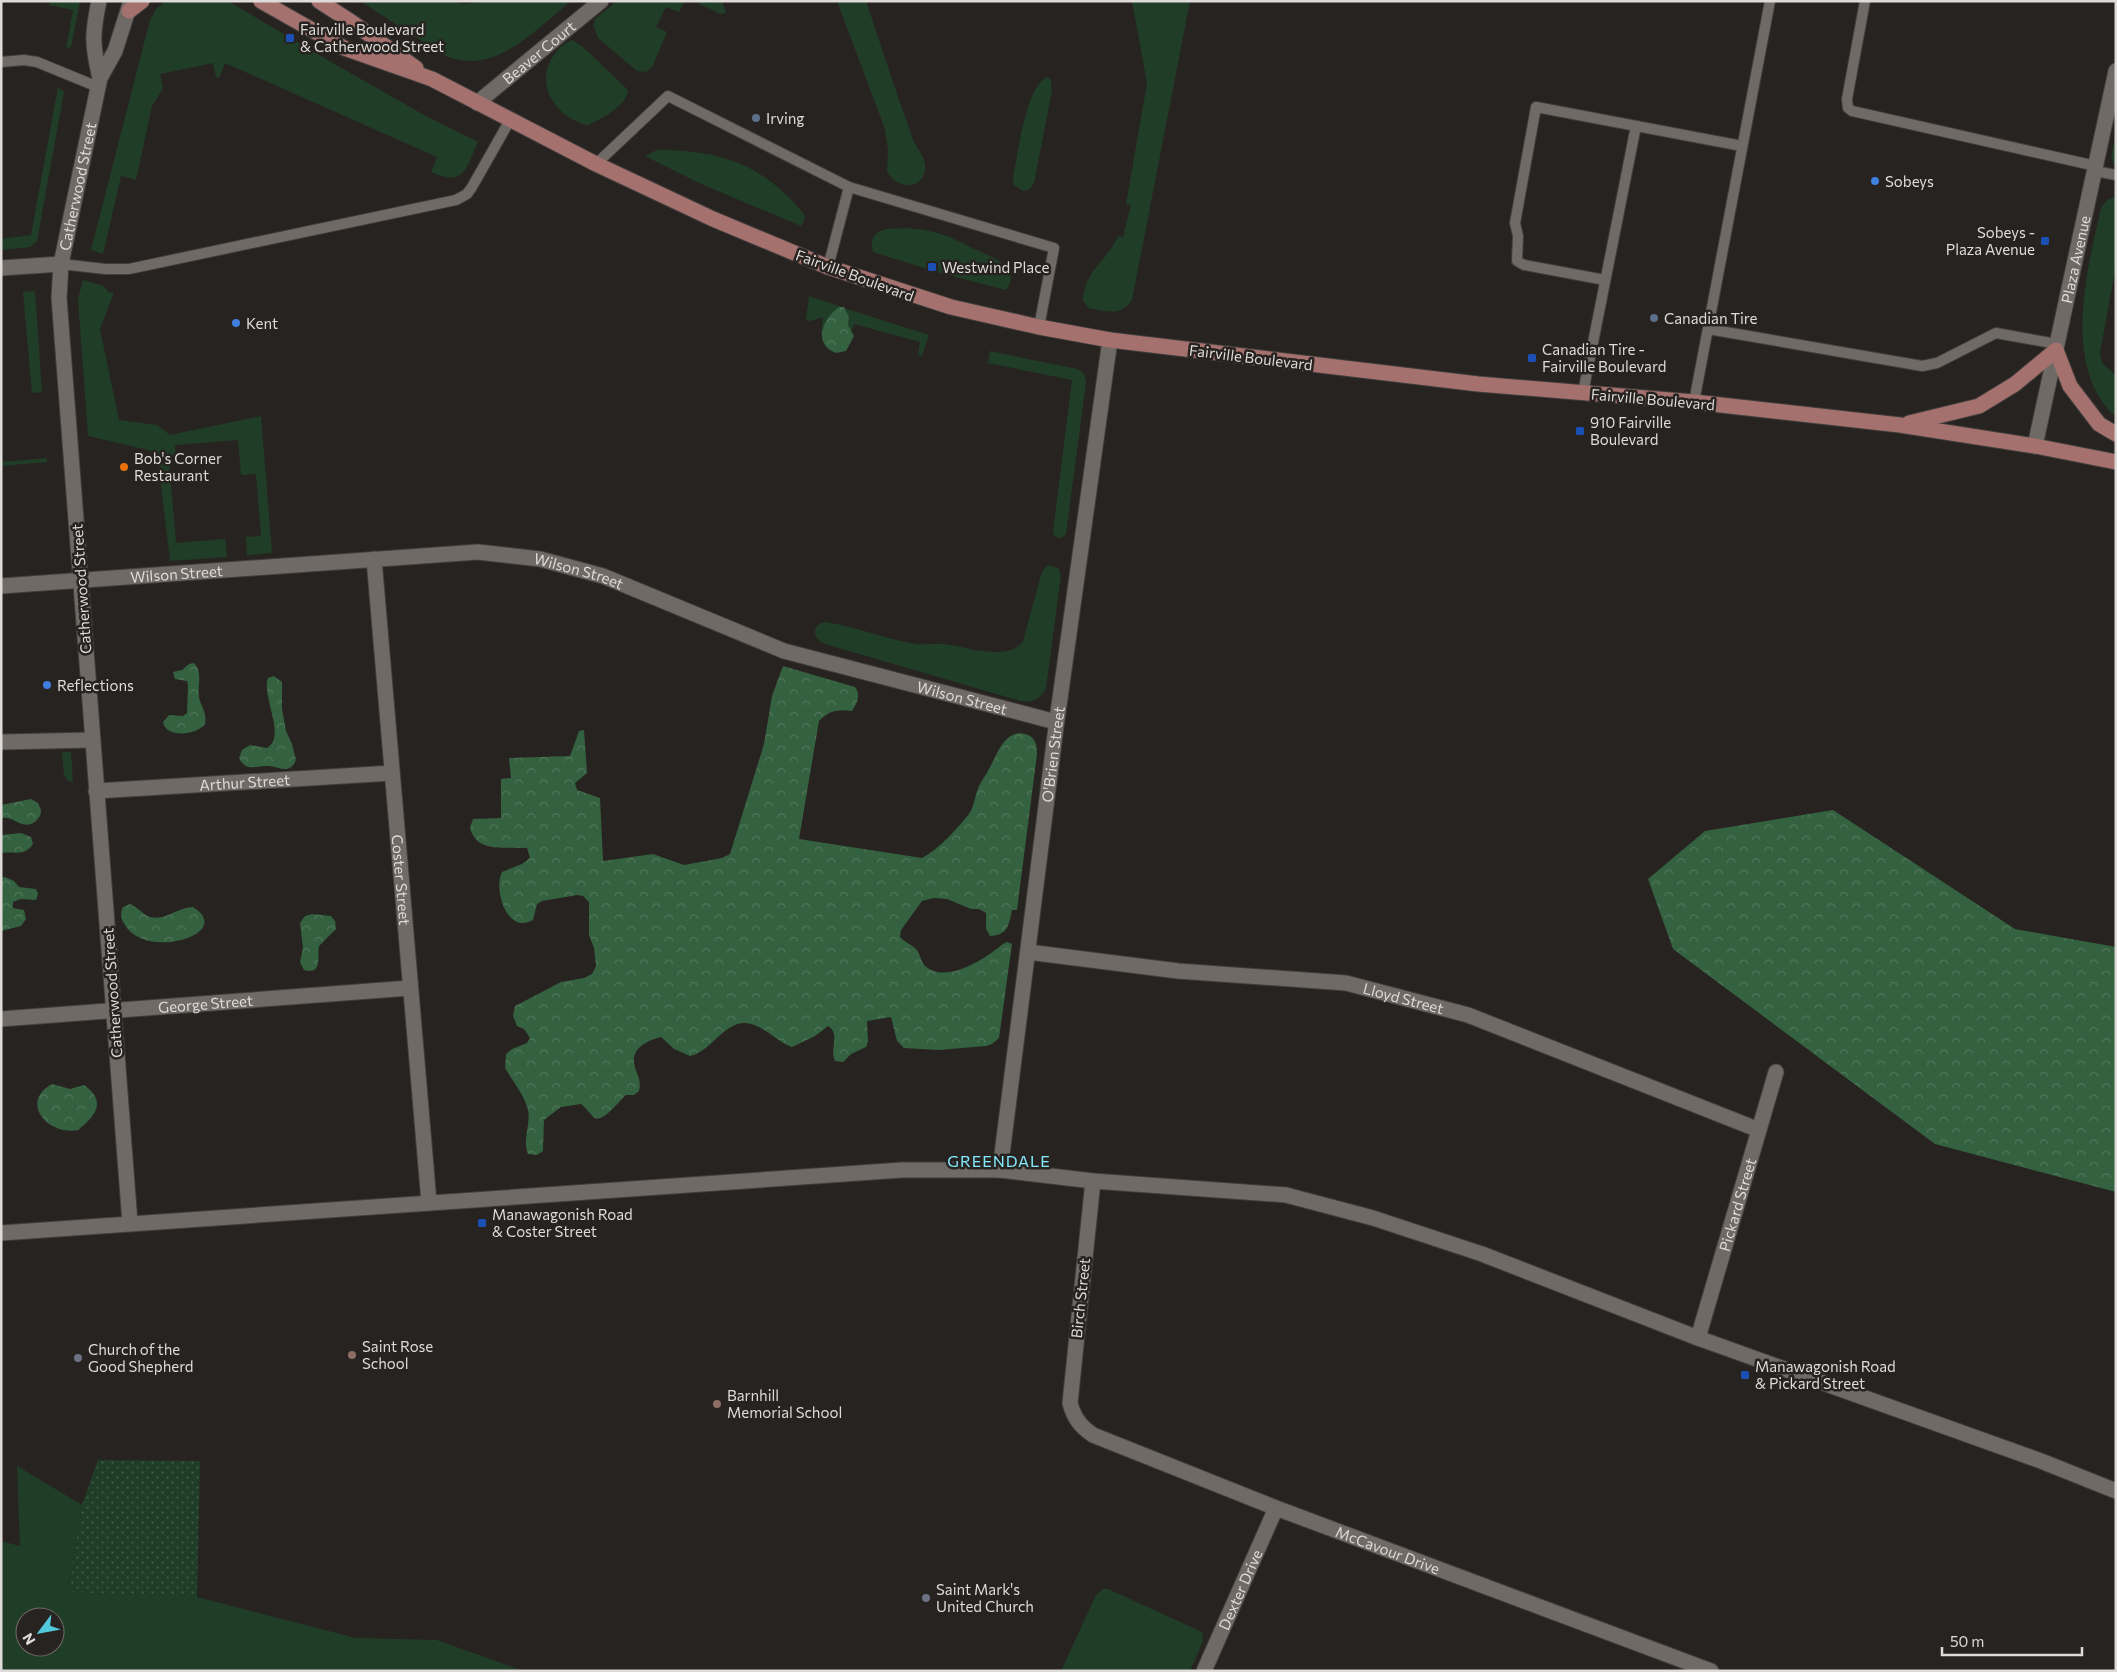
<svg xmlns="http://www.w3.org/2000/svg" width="2117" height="1672" viewBox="0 0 2117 1672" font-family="Commissioner,sans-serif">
<defs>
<pattern id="forest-crowns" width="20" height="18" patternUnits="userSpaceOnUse" patternTransform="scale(1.25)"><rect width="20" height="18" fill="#34613f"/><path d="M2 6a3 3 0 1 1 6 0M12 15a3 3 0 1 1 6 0" fill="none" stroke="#51775a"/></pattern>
<pattern id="park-dots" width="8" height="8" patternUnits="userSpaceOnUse" patternTransform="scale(1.25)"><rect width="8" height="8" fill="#203e27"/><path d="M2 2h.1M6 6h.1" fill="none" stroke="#405946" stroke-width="1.8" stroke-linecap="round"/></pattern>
</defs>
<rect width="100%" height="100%" fill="#272320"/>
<g fill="#203e27" fill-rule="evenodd">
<polygon points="49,1 80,1 71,47 66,48 73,10 49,5"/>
<path d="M166,1H228L331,62L424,115L478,142C465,170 465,187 431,172L437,157L225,63L219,78L216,77L213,63L160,74L163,88L152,106L136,180L121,176L103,254L91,250L150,20L156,9Z"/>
<path d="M360,1H447L464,4L486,1H571C535,30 493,79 442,54Z"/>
<polygon points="617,1 685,1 679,12 666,7 656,27 667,32 652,67 646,72 637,71 598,38 593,25 595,19"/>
<polygon points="693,1 722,1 726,13 721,14"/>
<path d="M837,1H866C881,46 896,92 912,137C915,146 924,155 925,164C928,187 899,194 887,171L888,150L885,129Z"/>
<path d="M1132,1H1190L1132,300C1121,317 1105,311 1088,308L1083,300C1085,269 1107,262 1118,236L1123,237L1131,205L1126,204L1147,83Z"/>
<path d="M572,40L582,46L628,90C627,106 601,119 588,125C583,125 579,122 574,120C549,107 537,79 554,55C559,48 564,43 572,40Z"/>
<path d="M1047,77L1051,80L1052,91L1034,183L1030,189L1023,191L1014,185L1013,178C1018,156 1025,87 1047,77Z"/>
<polygon points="58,87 64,92 37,241 30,247 1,250 1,239 31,235"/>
<polygon points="2116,130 2116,168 2111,158"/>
<path d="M657,150C720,150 763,164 804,214L805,218L801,226L699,183L645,156Z"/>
<path d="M2115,197L2116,265L2100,353L2102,363L2116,376V417C2061,368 2087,270 2101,208L2107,200Z"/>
<path d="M906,228C917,229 927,230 937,233C949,236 961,242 972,248C988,255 1024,267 1006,290L944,274L873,252C867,227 888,229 906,228Z"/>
<polygon points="83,280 104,286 109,293 114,292 100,329 119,420 157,425 170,435 261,416 272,553 247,555 246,537 261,536 256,474 241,475 238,440 175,445 176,460 169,461 176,543 225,539 227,557 170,561 157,452 88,436 78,299"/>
<polygon points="35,291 42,392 32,393 23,292"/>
<polygon points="809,296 842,307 827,320 821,336 823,317 810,321 806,320"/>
<polygon points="844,308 929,335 922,356 918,355 920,342 854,324 852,331 848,325 849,317"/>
<polygon points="990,351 1077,369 1084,374 1086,382 1066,534 1061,538 1055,537 1053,532 1072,380 988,363"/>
<polygon points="47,458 47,462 1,466 1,462"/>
<path d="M1048,565L1058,568L1061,575L1046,688C1040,699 1034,703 1021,701L825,644C812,639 811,624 826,622C856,627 886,639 916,644C925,645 934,643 943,644C965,646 1008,663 1023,641L1041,575L1044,569Z"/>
<polygon points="62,752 71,752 73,782 68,781 64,775"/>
<path d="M17,1466L82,1505L68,1592L197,1597L356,1638L437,1640L523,1671H1V1541L20,1546ZM25,1617H55V1647H25Z"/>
<polygon points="1103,1589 1108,1589 1202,1632 1203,1641 1190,1671 1061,1671 1096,1595"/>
</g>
<g fill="url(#forest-crowns)">
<path d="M839,307H844L849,317L848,325L854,336L846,351L836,353C812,344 823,318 839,307Z"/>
<path d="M194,663C204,674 196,688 200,701C203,709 207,715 205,724C197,735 166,739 163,722L169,715L183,716L187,713L188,685L187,681L175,679L173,672L182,670L189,664Z"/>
<path d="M783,666L855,687C861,694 857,704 852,711C838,709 830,710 819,721L799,839L922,858C940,848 956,830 969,814C975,805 974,798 978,789C980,782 986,776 989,769C997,755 1005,726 1028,735C1036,738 1037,747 1037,754L1017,910H1012C1009,925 1008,935 990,936L986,929V913L979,909H971L947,899L934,898L922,901L901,930L900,937C904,942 911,944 916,949C920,953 921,962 925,966C947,985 986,958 1003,944L1007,942L1012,944L999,1038L992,1044L986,1046L938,1050L904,1048L897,1041L891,1017L867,1021L868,1042L866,1047L851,1054L843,1062L835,1061C829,1049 841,1034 828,1026L815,1036L792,1047C778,1042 766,1028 751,1024C726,1017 712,1052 690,1056L674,1049L661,1037C649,1040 632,1047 634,1063C636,1075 642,1078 639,1091L634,1095H626C619,1101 604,1122 595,1118C590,1115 587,1108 581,1104L561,1107L544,1120L543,1151L537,1155L528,1154C522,1139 531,1125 528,1110C524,1094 513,1082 505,1068L506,1054L512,1049L527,1043L530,1038L524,1029L517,1026L513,1016L515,1006L561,982L584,978L592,974L596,966L594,948L589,935V902L583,896L577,895L542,901L537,904L533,920C507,935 493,889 502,872L522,864L530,858L527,848C505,846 477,854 470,828L473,819L501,818V779L511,778L509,758L570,756L579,731L584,730L587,773L575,783L577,790L600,798L603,861L653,854L684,865L722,858L730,854L764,744L772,696Z"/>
<path d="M274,676L282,682V709L286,731L292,744L296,760C289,776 279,766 268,766C255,765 247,773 239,758L242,750L250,745L267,748C287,737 261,695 268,678Z"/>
<path d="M31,799L38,803L41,810C41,815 40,817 36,821C22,832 15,815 1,818V805Z"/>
<polygon points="1833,810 2015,929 2116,947 2116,1192 1935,1144 1673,949 1648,879 1705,831"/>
<path d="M21,833L31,837L33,844C25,857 13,851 1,853V835Z"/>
<polygon points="5,877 14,881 19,887 36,889 38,894 36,900 21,899 13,902 13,908 24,910 26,919 21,926 1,931 1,878"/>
<path d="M130,904C138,907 142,914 150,917C166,921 178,907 193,907C236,934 146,961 125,925C121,919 120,913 123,907Z"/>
<path d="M312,914L331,916L335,921L336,929L319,946C317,957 323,975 304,970L300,962L303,948L300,923L305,916Z"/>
<path d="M52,1084L70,1089L84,1085C107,1101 96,1116 78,1130C48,1136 19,1102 52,1084Z"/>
</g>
<polygon fill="url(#park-dots)" points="98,1460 200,1461 197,1597 68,1592 82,1505"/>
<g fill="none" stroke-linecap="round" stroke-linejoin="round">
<g stroke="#413e3c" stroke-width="12">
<g id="service">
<polyline points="1865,1 1847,99 1848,108 1852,111 2096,166"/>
<polyline points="1,62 24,60 37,62 98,87"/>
<polyline points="596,164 668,96 849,187 1054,248 1039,327"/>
<polyline points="2095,171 2116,175"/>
<polyline points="61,264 105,269 129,269 456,200 467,194 472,187 510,120"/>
<polyline points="828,267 849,187"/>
<polyline points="1605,280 1524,265 1517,261 1518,236 1515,223 1536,107 1742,146"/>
<polyline points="1708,329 1922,366 1937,363 1996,333 2057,344"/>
<polyline points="1583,393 1636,126"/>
<polyline points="1694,402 1770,1"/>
</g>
</g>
<g stroke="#413e3c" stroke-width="17">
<g id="minor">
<path id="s1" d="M477,103L601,1"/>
<polyline points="1,268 61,264"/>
<path id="s2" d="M2035,446L2116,71"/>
<path id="s3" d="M374,559L429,1202"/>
<path id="s4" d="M1,586L478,552L540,559L603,576L784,651L1056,722"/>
<polyline points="1,742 92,740"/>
<path id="s5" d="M96,791L392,773"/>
<path id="s6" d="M1028,952L1178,971L1346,983L1468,1015L1759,1130"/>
<path id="s7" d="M1,1019L410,988"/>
<path id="s8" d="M1000,1170L1056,727L1110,340"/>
<path id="s9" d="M1093,1181L1070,1403C1074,1418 1080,1426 1093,1435L1276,1508L1711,1671"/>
<path id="s10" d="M1698,1338L1776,1072"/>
<path id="s11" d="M1204,1671L1276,1508"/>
</g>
</g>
<g stroke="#413e3c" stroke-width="17">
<g id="secondary">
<path d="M99,1C92,34 92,45 100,78"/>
<path id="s12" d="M130,1223L59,298L61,264L100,78L115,51L131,1"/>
<polyline points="1,1233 902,1170 1000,1170 1093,1181 1286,1195 1373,1218 1482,1254 1698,1338 2041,1461 2116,1491"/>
</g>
</g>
<g stroke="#413e3c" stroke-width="17">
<g id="primary">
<polyline points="261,1 344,48 432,79 596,164 713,219 828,267 951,307 1039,327 1110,340 1478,384 1694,402 1900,425 2035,446 2116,462"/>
<polyline points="319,1 353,23 416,68"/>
<polyline points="129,11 142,1"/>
<polyline points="1909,423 1979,406 2015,384 2056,350 2070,386 2099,424 2116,434"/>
</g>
</g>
<use href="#service" stroke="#6f6a66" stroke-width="10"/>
<use href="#minor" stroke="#6f6a66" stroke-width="15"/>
<use href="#secondary" stroke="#6f6a66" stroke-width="15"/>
<use href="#primary" stroke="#a4716e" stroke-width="15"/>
</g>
<g fill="#1a4fb4" stroke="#272320" stroke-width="2">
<rect x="285" y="33" width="10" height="10" rx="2.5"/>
<rect x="2040" y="236" width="10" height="10" rx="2.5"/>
<rect x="927" y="262" width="10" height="10" rx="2.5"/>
<rect x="1527" y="353" width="10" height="10" rx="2.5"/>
<rect x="1575" y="426" width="10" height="10" rx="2.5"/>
<rect x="477" y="1218" width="10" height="10" rx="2.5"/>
<rect x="1740" y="1370" width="10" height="10" rx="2.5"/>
</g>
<g fill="#5c6f8a" stroke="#272320" stroke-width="2">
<circle cx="756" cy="118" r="5"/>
<circle cx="1654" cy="318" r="5"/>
</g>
<g fill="#3f7fe0" stroke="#272320" stroke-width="2">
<circle cx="1875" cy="181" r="5"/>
<circle cx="236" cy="323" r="5"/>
<circle cx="47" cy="685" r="5"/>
</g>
<circle fill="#e8710a" stroke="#272320" stroke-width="2" cx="124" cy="467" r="5"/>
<g fill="#8d6e63" stroke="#272320" stroke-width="2">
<circle cx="352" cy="1355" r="5"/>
<circle cx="717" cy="1404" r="5"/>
</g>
<g fill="#6b7280" stroke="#272320" stroke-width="2">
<circle cx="78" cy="1358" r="5"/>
<circle cx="926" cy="1598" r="5"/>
</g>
<g text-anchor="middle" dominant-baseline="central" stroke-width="5" stroke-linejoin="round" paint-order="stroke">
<g font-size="15" fill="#dedbd9" stroke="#272320" text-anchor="start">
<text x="300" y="29">Fairville Boulevard<tspan x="300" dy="17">&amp; Catherwood Street</tspan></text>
<text x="766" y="118">Irving</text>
<text x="1885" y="181">Sobeys</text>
<text x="2035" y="232" text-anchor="end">Sobeys -<tspan x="2035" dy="17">Plaza Avenue</tspan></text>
<text x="942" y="267">Westwind Place</text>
<text x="1664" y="318">Canadian Tire</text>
<text x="246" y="323">Kent</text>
<text x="1542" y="349">Canadian Tire -<tspan x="1542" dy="17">Fairville Boulevard</tspan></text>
<text x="1590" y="422">910 Fairville<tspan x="1590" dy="17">Boulevard</tspan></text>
<text x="134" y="458">Bob's Corner<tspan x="134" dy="17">Restaurant</tspan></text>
<text x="57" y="685">Reflections</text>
<text x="492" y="1214">Manawagonish Road<tspan x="492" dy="17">&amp; Coster Street</tspan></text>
<text x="362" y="1346">Saint Rose<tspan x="362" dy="17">School</tspan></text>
<text x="88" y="1349">Church of the<tspan x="88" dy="17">Good Shepherd</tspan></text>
<text x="1755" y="1366">Manawagonish Road<tspan x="1755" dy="17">&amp; Pickard Street</tspan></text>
<text x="727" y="1395">Barnhill<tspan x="727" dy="17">Memorial School</tspan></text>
<text x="936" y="1589">Saint Mark's<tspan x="936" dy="17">United Church</tspan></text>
</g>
<g font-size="15" fill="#dedbd9" stroke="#272320">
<text stroke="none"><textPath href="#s1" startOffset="80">Beaver Court</textPath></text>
<text stroke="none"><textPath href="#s12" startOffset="1041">Catherwood Street</textPath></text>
<text stroke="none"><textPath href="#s2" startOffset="191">Plaza Avenue</textPath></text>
<text transform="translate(855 275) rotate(20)">Fairville Boulevard</text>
<text transform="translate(1251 357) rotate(7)">Fairville Boulevard</text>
<text transform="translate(1653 399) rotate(5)">Fairville Boulevard</text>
<text stroke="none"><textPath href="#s4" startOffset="581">Wilson Street</textPath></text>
<text stroke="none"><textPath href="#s4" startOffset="176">Wilson Street</textPath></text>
<text transform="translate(81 589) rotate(-94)">Catherwood Street</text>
<text stroke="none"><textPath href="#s4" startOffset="986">Wilson Street</textPath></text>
<text stroke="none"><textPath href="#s8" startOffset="419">O'Brien Street</textPath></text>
<text stroke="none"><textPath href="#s5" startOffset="149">Arthur Street</textPath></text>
<text stroke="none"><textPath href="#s3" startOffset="322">Coster Street</textPath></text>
<text transform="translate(112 993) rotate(-94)">Catherwood Street</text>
<text stroke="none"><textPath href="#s6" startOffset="379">Lloyd Street</textPath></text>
<text stroke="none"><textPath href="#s7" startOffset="205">George Street</textPath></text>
<text stroke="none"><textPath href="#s10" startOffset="139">Pickard Street</textPath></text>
<text transform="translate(1080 1298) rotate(-84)">Birch Street</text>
<text stroke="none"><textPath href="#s9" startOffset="580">McCavour Drive</textPath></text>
<text stroke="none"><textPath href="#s11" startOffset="89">Dexter Drive</textPath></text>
</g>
<g font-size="16" letter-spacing="1" fill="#83ebfc" stroke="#272320">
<text x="999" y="1160">GREENDALE</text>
</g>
</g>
<rect width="2117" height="1672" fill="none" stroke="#dedbd9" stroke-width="5"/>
<g transform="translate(40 1632) rotate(238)"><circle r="24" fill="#272320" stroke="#706d6a"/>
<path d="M0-4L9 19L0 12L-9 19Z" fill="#53cadc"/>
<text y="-8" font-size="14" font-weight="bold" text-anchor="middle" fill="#dedbd9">N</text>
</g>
<path d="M1942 1647v8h140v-8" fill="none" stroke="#dedbd9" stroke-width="2.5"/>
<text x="1950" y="1647" font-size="15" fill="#dedbd9" stroke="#272320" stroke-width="4" paint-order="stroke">50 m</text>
</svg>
